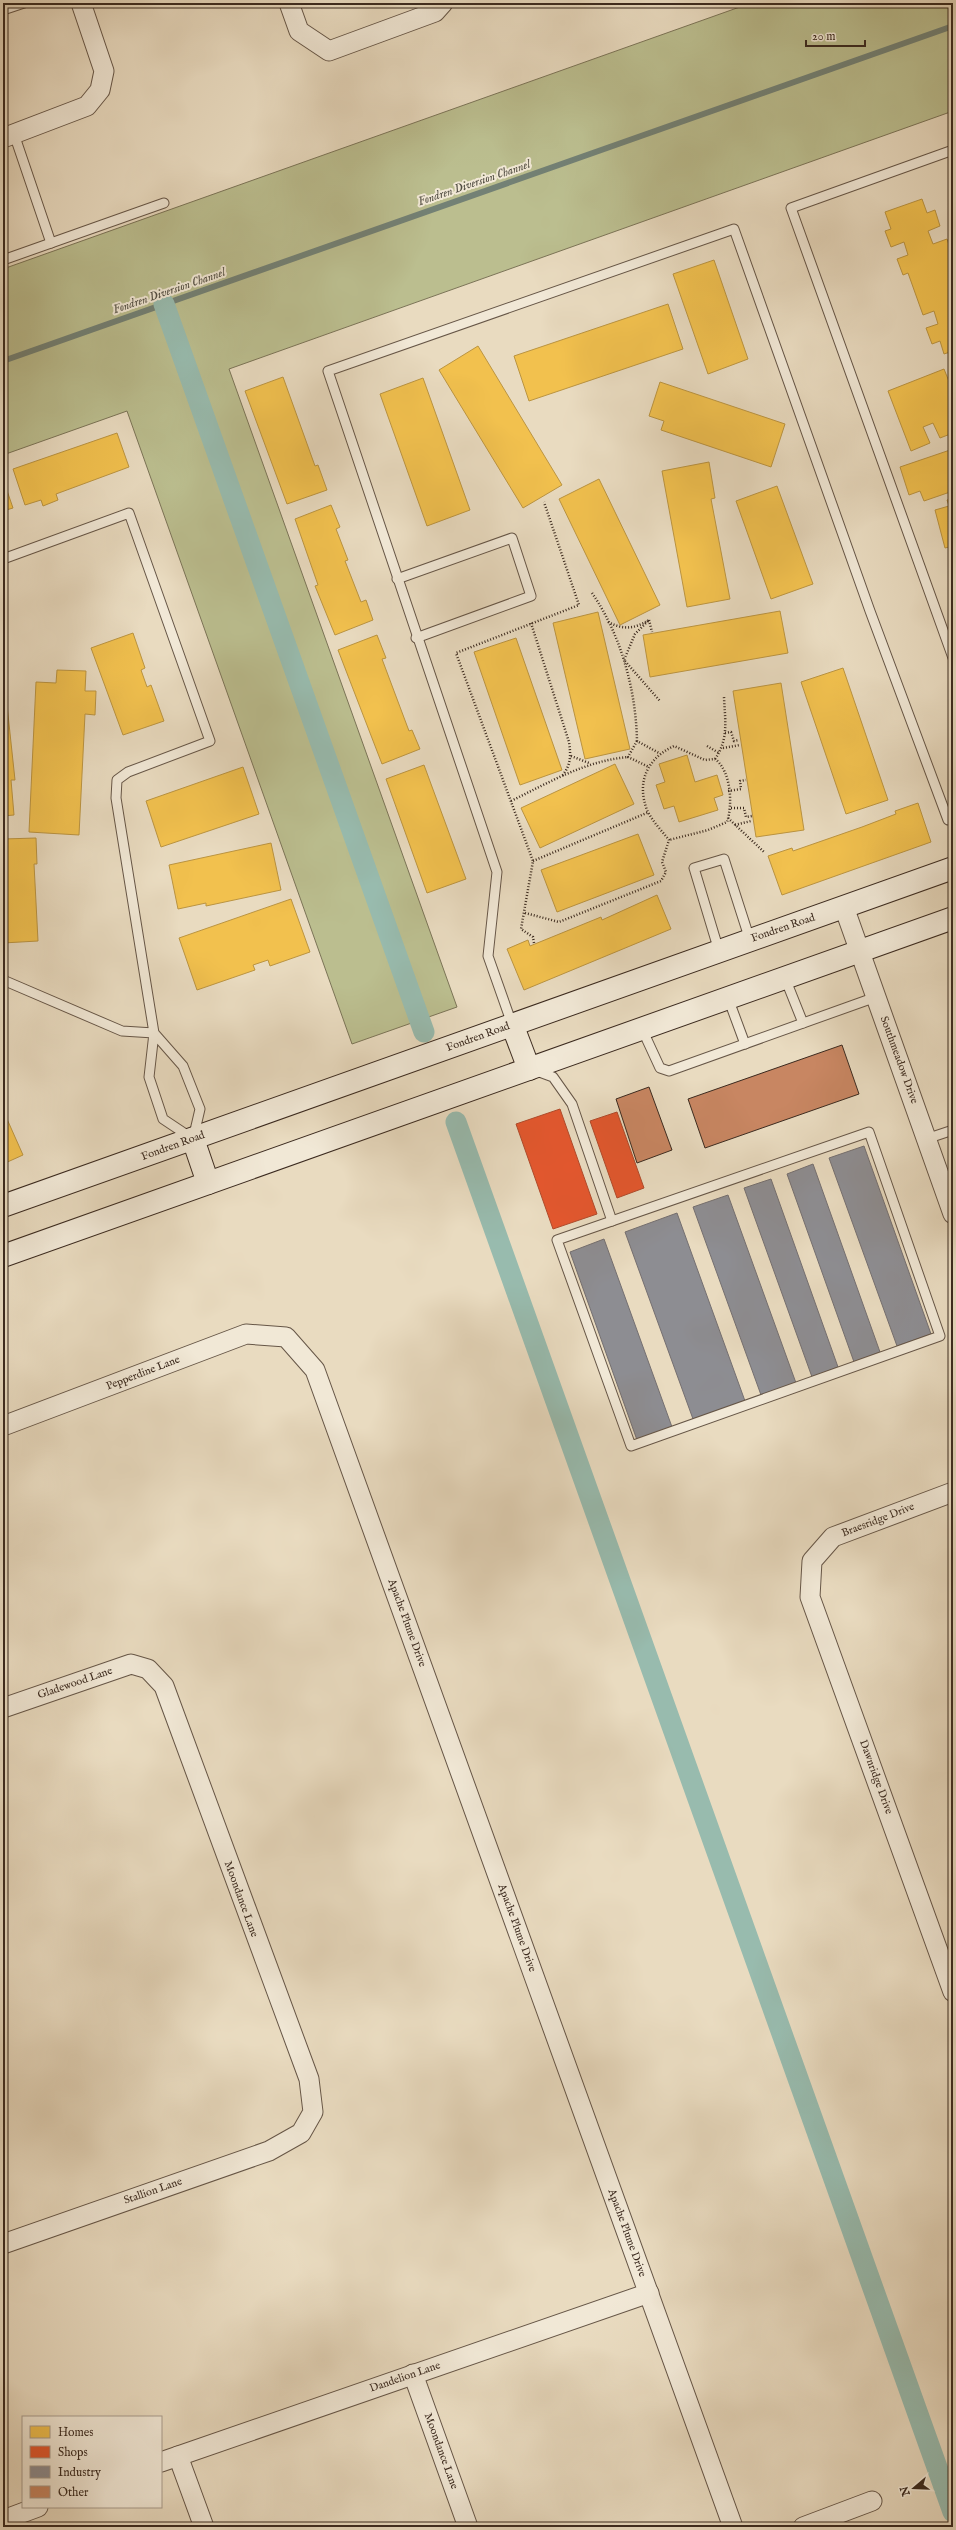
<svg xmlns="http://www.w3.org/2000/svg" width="956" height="2530" viewBox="0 0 956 2530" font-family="'IM FELL English',serif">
<rect width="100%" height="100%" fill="#e9dbc0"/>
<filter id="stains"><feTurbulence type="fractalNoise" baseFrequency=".005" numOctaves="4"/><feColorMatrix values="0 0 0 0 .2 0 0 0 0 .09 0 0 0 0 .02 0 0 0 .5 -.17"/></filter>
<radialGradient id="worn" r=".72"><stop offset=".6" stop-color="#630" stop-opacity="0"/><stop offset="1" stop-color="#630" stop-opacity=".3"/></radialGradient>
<polygon fill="#bbbe8f" stroke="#7b7457" points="751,3 953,3 953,111 229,369 457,1007 352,1044 127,411 3,455 3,269"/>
<g fill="#f2c14e" stroke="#bb9440">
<polygon points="922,199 927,213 935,210 940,226 928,231 933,244 947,239 952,254 950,255 953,263 953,351 944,354 940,341 932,344 926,328 938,324 934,311 923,315 908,273 903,275 897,259 908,255 904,242 891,247 885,231 891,229 885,212"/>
<polygon points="714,260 748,359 708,374 673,274"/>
<polygon points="668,304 683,349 529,401 514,356"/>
<polygon points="478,346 562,485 523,508 439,370"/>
<polygon points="944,369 950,384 953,383 953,433 940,438 933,423 923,427 930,443 911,451 888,391"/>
<polygon points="283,377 315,466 318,465 327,490 287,504 245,391"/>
<polygon points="423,378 470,510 427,526 380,394"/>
<polygon points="660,382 785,424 771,467 661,430 664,421 649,416"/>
<polygon points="117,433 129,467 56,494 58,500 43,506 41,500 25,505 13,469"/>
<polygon points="953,449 953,491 924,501 920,491 909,495 900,467"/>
<polygon points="709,462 715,498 711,499 730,599 687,607 662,471"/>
<polygon points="3,479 13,508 3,511"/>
<polygon points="599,479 660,605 620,625 559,499"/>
<polygon points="777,486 813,584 771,599 736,501"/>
<polygon points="953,498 953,546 945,548 935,510 949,506 947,500"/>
<polygon points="331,505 340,527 336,529 348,560 345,561 361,602 366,600 373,620 335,635 315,586 318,585 295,519"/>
<polygon points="780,611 788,653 650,677 643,635"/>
<polygon points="598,612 630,749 585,759 553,623"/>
<polygon points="133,633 145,668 141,670 147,687 151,685 164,721 123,735 91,648"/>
<polygon points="377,635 386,658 382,659 409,731 412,730 420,749 382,764 338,650"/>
<polygon points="516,638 562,770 520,785 474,652"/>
<polygon points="843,668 888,800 846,814 801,682"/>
<polygon points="57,670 86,671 85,691 96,691 95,715 85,714 79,835 29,832 36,682 56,683"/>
<polygon points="4,677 15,780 11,780 14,815 3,816"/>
<polygon points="781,683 804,830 756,837 733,691"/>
<polygon points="687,755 695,782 717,775 723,795 714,798 718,810 679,822 674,806 664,809 656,785 665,782 659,764"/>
<polygon points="615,764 634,804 540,848 521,808"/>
<polygon points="424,765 466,879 427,893 386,779"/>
<polygon points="243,767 259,814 161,847 146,801"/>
<polygon points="918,803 931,842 782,895 768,856 792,848 793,851 862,827 896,814 895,811"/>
<polygon points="638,834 654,875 557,912 541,870"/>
<polygon points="36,838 37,864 34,864 38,941 3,943 3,839"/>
<polygon points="271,843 281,890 206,906 206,903 178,909 169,865"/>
<polygon points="657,895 671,929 524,990 507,949 528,940 530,946 601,917 602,920"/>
<polygon points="291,899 310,952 270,966 268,960 253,965 255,970 197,990 179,938"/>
<polygon points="7,1119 23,1155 3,1164 3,1121"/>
</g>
<g fill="#e4572e" stroke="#b14a2a">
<polygon points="560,1109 597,1214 553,1229 516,1124"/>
<polygon points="617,1112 644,1188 617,1198 590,1121"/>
</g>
<g fill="#8d8d92" stroke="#746f70">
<polygon points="864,1146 931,1334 897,1346 829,1158"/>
<polygon points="813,1164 880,1352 854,1362 787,1174"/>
<polygon points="771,1179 838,1367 812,1377 744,1188"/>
<polygon points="728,1195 796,1383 761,1395 693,1207"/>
<polygon points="677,1213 745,1401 693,1419 625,1232"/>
<polygon points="604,1239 672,1427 637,1440 570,1252"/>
</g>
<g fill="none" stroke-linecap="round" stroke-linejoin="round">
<polyline stroke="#738175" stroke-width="6" points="3,361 953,26"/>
<g stroke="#98bbae" stroke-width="21">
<polyline points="164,304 424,1032"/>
<polyline points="456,1122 953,2512"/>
</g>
</g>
<g fill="#c88662" stroke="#3b2a1f">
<polygon points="842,1045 859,1094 705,1148 688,1099"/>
<polygon points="649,1087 672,1150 637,1163 616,1099"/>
</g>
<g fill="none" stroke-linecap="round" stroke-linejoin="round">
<g stroke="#665647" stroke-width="11">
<g id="lane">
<polyline points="3,10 24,3"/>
<polyline points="14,134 51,243"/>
<polyline points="953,150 791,208 953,658"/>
<polyline points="3,260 164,203"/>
<polyline points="3,559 129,513 210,741 128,772 117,780 116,798 154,1033 149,1077 163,1119 193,1139 200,1109 183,1066 154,1033 122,1031 3,980"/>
<polyline points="397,579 512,538 531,596 416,638"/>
<polyline points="719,951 694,868 724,859 750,940"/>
<polyline points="785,978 803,1023"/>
<polyline points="728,998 745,1044"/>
<polyline points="512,1024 488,956 497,872 328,371 734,229 870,611 948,820"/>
<polyline points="642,1029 660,1068 669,1071 876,997"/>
<polyline points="534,1070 553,1077 572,1104 612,1221"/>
<polygon points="869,1132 940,1336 631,1446 557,1240"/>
<polyline points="926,1139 953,1130"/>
</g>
</g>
<g stroke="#665647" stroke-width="21">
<g id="street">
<polyline points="289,3 299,31 329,51 435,12 443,3"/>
<polyline points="3,138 87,106 100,90 104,71 81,3"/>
<polyline points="844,907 953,1214"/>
<polyline points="3,1426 246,1334 286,1337 315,1370 733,2527"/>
<polyline points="953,1492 833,1537 812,1561 810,1597 953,1992"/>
<polyline points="3,1708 131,1664 148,1669 164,1686 309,2079 313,2112 301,2133 269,2151 3,2244"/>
<polyline points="413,2374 468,2527"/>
<polyline points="178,2456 204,2527"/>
<polyline points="161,2462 649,2293"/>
<polyline points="3,2520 38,2507"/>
<polyline points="803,2527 872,2501"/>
</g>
</g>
<g stroke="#3b2a1f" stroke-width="24">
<g id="secondary">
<polyline points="512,1024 529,1069"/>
<polyline points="193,1139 208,1183"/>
<polyline points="3,1206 953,868"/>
<polyline points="3,1256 953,918"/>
</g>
</g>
<g stroke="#3b2a1f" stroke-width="2.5" stroke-dasharray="1 2" stroke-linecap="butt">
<path d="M592,593C621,635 636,690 637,741L659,753"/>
<polyline points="649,620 652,632"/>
<path d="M608,622C624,630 634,629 649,620L635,634L624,660L660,701"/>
<path d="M531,623L569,742C571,756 571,765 562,776"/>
<polyline points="725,733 731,732 734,741 739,740"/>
<polyline points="637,741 628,757 649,767"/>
<polyline points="707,746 719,753"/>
<polyline points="723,748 740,745"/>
<polyline points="571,756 589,763"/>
<path d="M715,759C729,739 725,720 724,697"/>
<polyline points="728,791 741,789 740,781 746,780"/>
<path d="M511,801C550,782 585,761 628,757"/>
<polyline points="731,808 744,808 746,817 752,816"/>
<polyline points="728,818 764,852"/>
<polyline points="735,825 751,821"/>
<polyline points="533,861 649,812"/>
<path d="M525,913L559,922L661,881L666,872L662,862L669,840C662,831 652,821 647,810C636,781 648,758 674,746L705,760L715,759C731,771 733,804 727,822L708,830L669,840"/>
<polyline points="534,943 533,937 521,929 533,861 456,653 579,605 544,502"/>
</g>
<use href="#lane" stroke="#f1e8d6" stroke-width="9"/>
<use href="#street" stroke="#f1e8d6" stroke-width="19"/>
<use href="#secondary" stroke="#f1e8d6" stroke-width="22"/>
</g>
<g text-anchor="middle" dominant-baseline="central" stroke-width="4" stroke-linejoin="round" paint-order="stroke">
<g font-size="11" fill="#3b2a1f" stroke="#f1e8d6">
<text transform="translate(783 928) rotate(-19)">Fondren Road</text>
<text transform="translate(478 1037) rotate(-20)">Fondren Road</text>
<text transform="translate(899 1060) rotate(70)">Southmeadow Drive</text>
<text transform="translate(173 1146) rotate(-20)">Fondren Road</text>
<text transform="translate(143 1373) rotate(-21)">Pepperdine Lane</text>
<text transform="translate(878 1520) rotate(-21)">Braesridge Drive</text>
<text transform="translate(407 1623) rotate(70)">Apache Plume Drive</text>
<text transform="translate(75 1683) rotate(-19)">Gladewood Lane</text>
<text transform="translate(876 1777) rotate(70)">Dawnridge Drive</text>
<text transform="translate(241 1899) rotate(70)">Moondance Lane</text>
<text transform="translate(517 1928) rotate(70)">Apache Plume Drive</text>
<text transform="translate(153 2191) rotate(-19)">Stallion Lane</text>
<text transform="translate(627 2233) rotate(70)">Apache Plume Drive</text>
<text transform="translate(405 2377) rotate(-19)">Dandelion Lane</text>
<text transform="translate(441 2451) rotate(70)">Moondance Lane</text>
</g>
<g font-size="12" font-style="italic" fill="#524e43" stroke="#f1e8d6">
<text transform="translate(474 183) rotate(-19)">Fondren Diversion Channel</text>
<text transform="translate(169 291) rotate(-19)">Fondren Diversion Channel</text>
</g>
</g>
<rect width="956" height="2530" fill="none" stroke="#e9dbc0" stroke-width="16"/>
<rect x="4" y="4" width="948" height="2522" fill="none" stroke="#3b2a1f" stroke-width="2"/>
<rect x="8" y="8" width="940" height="2514" fill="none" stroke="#3b2a1f"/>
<rect x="22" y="2416" width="140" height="92" fill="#f1e8d6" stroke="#a89c8d"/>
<rect x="30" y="2426" width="20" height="12" fill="#f2c14e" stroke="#a89c8d"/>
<text x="58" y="2436" font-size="12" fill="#3b2a1f">Homes</text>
<rect x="30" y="2446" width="20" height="12" fill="#e4572e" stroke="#a89c8d"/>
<text x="58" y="2456" font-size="12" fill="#3b2a1f">Shops</text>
<rect x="30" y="2466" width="20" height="12" fill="#8d8d92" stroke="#a89c8d"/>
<text x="58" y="2476" font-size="12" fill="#3b2a1f">Industry</text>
<rect x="30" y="2486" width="20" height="12" fill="#c88662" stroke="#a89c8d"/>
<text x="58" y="2496" font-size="12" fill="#3b2a1f">Other</text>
<g transform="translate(914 2488) rotate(251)" stroke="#f1e8d6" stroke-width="3" paint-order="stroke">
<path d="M0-3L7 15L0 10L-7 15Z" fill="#3b2a1f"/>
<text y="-6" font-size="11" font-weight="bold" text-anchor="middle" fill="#3b2a1f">N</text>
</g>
<path d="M806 40v6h59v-6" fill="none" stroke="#3b2a1f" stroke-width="2"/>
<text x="812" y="40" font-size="12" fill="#3b2a1f" stroke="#f1e8d6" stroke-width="3" paint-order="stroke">20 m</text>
<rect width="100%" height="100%" filter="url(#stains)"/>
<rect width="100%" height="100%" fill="url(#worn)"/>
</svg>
